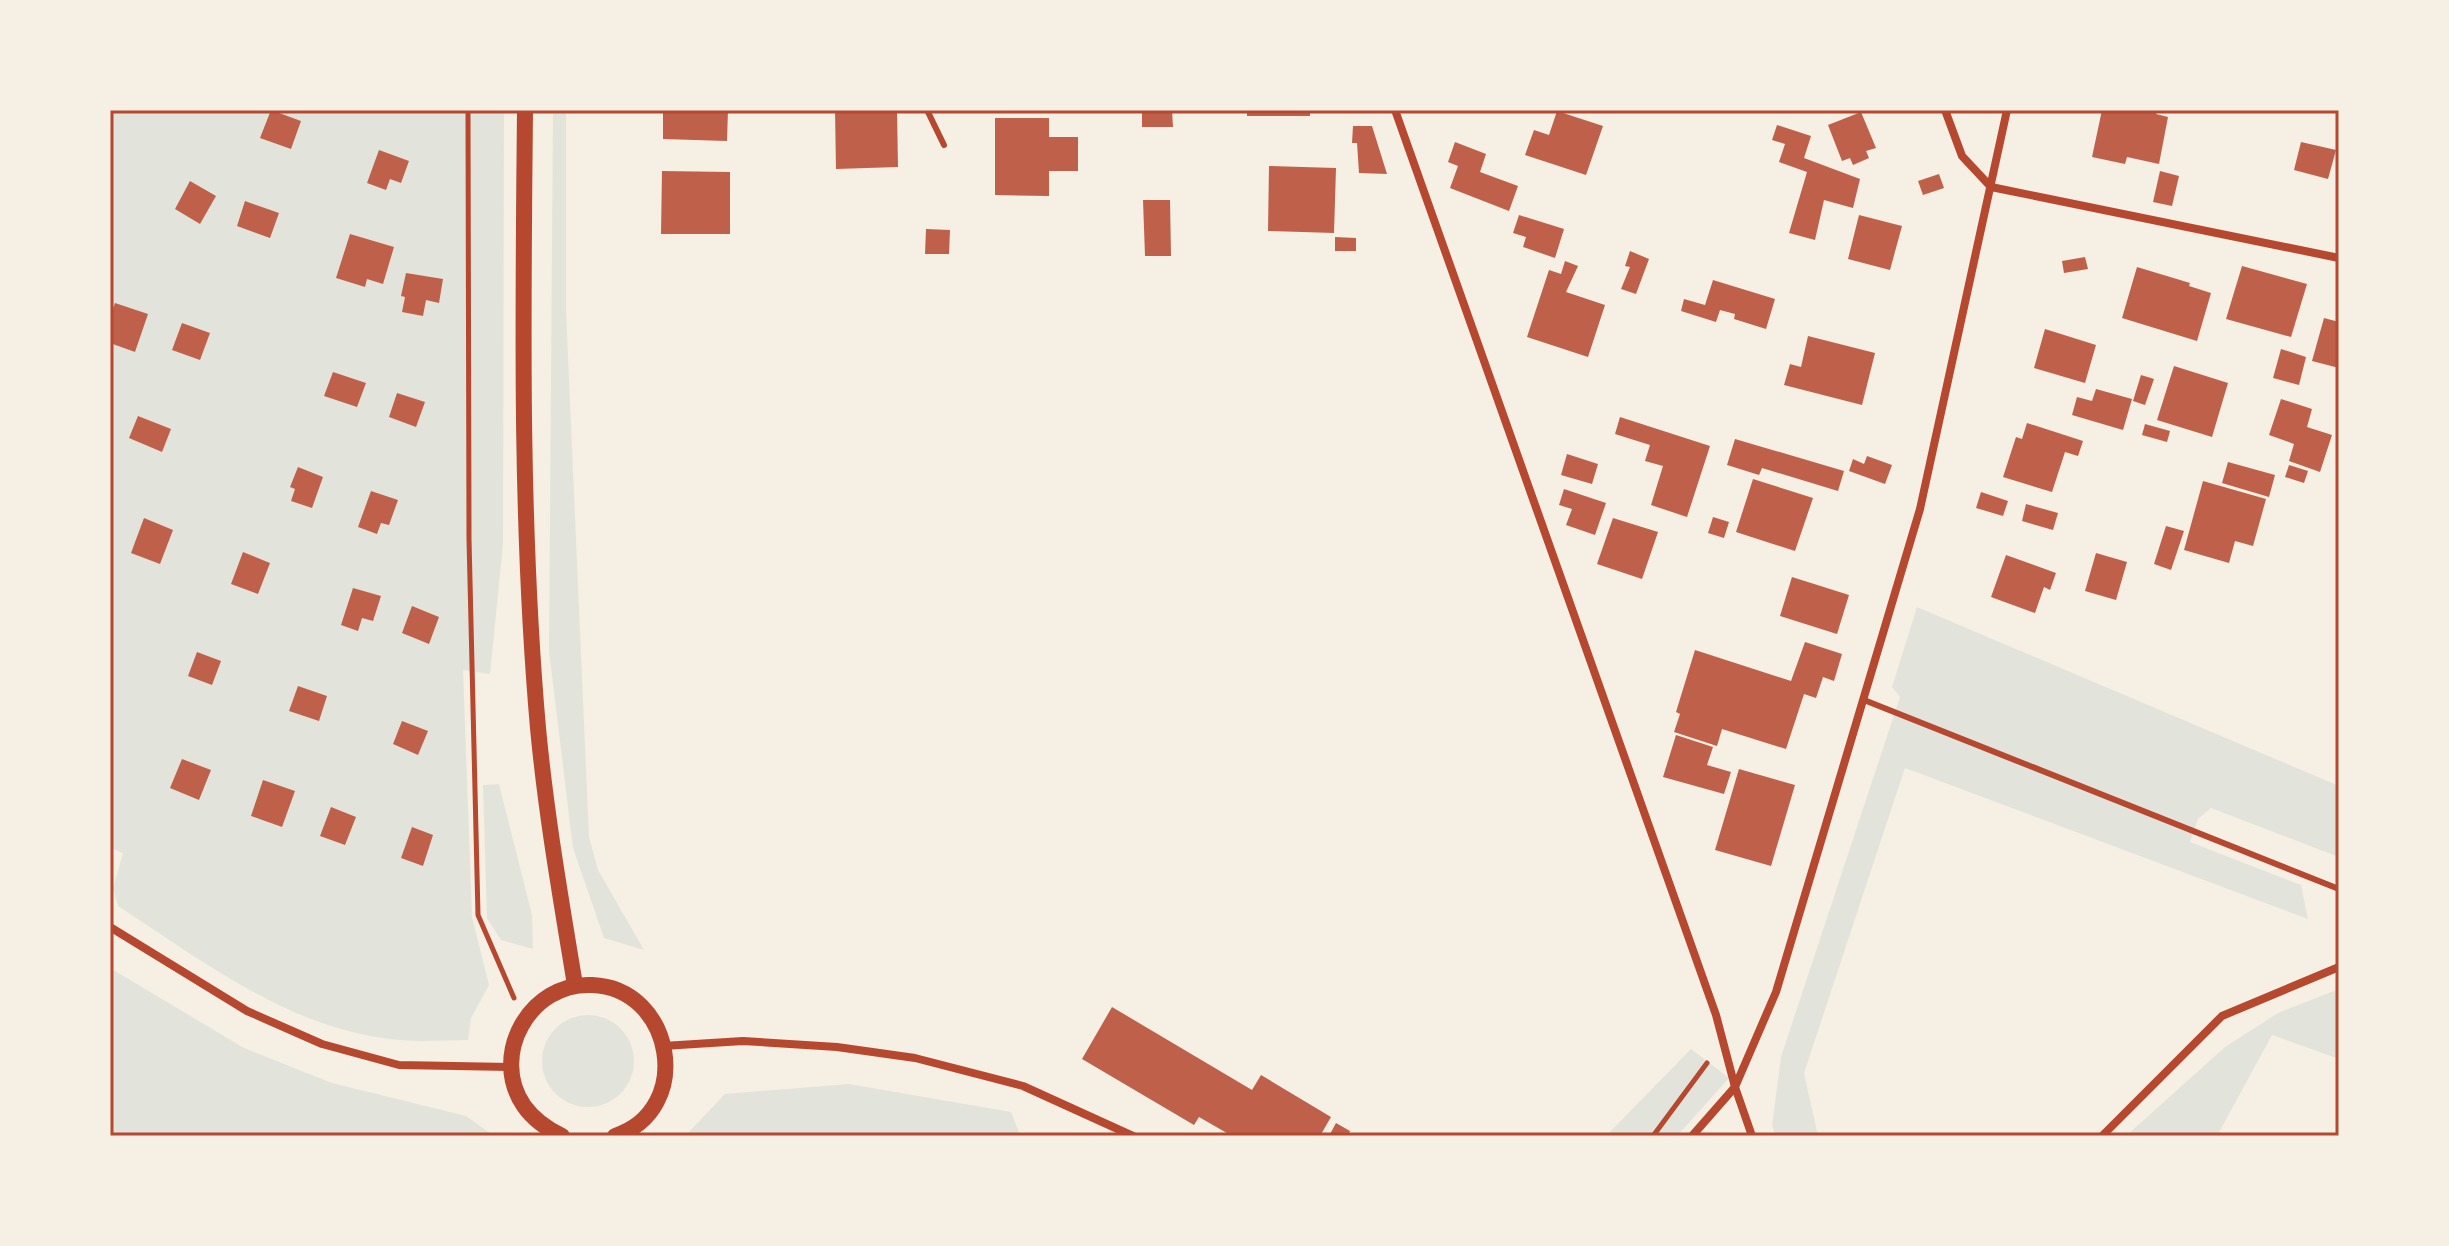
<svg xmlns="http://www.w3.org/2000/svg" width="2449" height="1246" viewBox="0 0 2449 1246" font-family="Karla,sans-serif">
<rect width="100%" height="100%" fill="#f6efe4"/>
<g fill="#e2e4dc">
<path d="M110,110H504L503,544L490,674L463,670L472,917L489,985L471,1018L468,1040C446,1040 422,1042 400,1040C292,1031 206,963 118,906L113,888L123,853L110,848Z"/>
<polygon points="553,110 566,110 566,310 589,837 598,870 644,950 604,938 573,848 549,651"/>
<polygon points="1917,607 2339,786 2339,857 2211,808 2198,819 2190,842 2301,885 2308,919 1905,768 1804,1073 1818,1136 1776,1136 1772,1126 1781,1057 1900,697 1892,687"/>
<polygon points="499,784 532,915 533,949 501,940 487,918 483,785"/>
<polygon points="110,968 244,1048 332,1083 466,1116 494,1136 110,1136"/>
<polygon points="2339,989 2339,1059 2272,1035 2217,1136 2126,1136 2225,1047 2278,1013"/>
<circle cx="588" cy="1061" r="46"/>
<polygon points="1691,1049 1729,1078 1677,1136 1606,1136"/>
<polygon points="849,1084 1011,1112 1020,1135 685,1136 725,1094"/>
</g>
<g fill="#bf614a">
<polygon points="271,110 301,121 291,149 260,138"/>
<polygon points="663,110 728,110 727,141 663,139"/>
<polygon points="835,110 897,110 898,167 836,169"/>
<polygon points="1142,110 1172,110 1173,127 1142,127"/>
<rect x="1247" y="110" width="63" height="6"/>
<polygon points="2102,110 2156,110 2156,114 2168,117 2159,164 2127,157 2125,164 2092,157"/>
<polygon points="1557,111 1603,126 1586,175 1525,155 1534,130 1549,135"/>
<polygon points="1861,112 1876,148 1866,151 1869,158 1853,165 1850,158 1842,161 1828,125"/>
<polygon points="995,118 1049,118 1049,137 1078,137 1078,171 1049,171 1049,196 995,195"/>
<polygon points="1777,125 1811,136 1804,158 1860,179 1853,208 1824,200 1815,240 1789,233 1807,172 1779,162 1785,144 1772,140"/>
<polygon points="1353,126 1372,126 1387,174 1359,173 1357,143 1352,143"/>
<polygon points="1455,142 1486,154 1480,172 1518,186 1509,211 1450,188 1458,166 1448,162"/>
<polygon points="2301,142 2336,150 2328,179 2294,170"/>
<polygon points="379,150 409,161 401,183 390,179 386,190 367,183"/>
<polygon points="1269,166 1336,168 1334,233 1268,231"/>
<polygon points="662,171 730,172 730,234 661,234"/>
<polygon points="2160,171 2179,176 2172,206 2153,202"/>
<polygon points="1939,174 1944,188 1923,195 1918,181"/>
<polygon points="190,181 216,196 200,224 175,209"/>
<polygon points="1143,200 1170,200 1171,256 1145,256"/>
<polygon points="245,201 279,213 270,238 237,226"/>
<polygon points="1519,215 1564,229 1555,258 1523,247 1526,237 1513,233"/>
<polygon points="1859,215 1902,226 1890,270 1848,259"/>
<polygon points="926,229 950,230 949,254 925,254"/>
<polygon points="350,234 394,247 383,284 367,279 365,287 336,278"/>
<polygon points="1335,237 1356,238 1356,251 1335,251"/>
<polygon points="1630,251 1649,259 1636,294 1621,289 1630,267 1625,266"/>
<polygon points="2085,257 2088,269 2064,273 2062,261"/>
<polygon points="1565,261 1578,266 1566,292 1605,305 1588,357 1527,337 1549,270 1561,274"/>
<polygon points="2242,266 2307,284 2291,337 2226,319"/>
<polygon points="2137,267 2190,283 2189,286 2211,293 2197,341 2122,318"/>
<polygon points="406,273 443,279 439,303 426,300 423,316 402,312 405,297 401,296"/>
<polygon points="1713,280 1775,299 1766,329 1734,319 1735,314 1720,310 1716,322 1681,311 1684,299 1705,305"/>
<polygon points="115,303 148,314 135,352 110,343 110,316"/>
<polygon points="2324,318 2339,322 2339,368 2312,361"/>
<polygon points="182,323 210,333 200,360 172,350"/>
<polygon points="2045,329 2096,345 2085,383 2034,368"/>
<polygon points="1808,336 1875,353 1862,405 1784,385 1790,364 1801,367"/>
<polygon points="2281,349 2306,357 2299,385 2273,378"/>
<polygon points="2174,366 2228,383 2212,437 2157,420"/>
<polygon points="333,372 366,383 357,407 324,396"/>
<polygon points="2141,375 2154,379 2145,405 2133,401"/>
<polygon points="2096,389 2132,399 2123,430 2072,415 2077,397 2092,401"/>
<polygon points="397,393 425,402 416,427 389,417"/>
<polygon points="2281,399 2312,409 2307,427 2332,435 2320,472 2289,461 2294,444 2269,435"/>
<polygon points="138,416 171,429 162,452 129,438"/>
<polygon points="1620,417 1710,446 1687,517 1651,505 1663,466 1645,461 1650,445 1615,434"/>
<polygon points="2027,423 2083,441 2078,456 2065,452 2052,492 2003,477 2016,437 2022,439"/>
<polygon points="2145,424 2170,431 2167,442 2142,435"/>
<polygon points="1735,439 1844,471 1838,491 1762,468 1759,475 1727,465"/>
<polygon points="1567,454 1598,464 1592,484 1561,475"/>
<polygon points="1867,456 1892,465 1885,484 1849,471 1853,459 1864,464"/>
<polygon points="2228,462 2275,475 2269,497 2222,483"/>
<polygon points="2289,465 2308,471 2304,483 2285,477"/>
<polygon points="298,467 323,477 312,508 291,501 295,489 290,487"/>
<polygon points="1753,479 1813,498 1795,551 1736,532"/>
<polygon points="2203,481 2266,499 2253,546 2235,541 2229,563 2184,550"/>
<polygon points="1564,489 1606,503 1595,535 1566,525 1572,509 1559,505"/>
<polygon points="371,491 398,500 389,525 381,523 377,534 358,527"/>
<polygon points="1981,492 2008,501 2003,516 1976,508"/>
<polygon points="2026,504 2058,513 2053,530 2022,521"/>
<polygon points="1713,517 1729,522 1724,538 1708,533"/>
<polygon points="144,518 173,530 160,564 131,553"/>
<polygon points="1613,518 1658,532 1642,579 1597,564"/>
<polygon points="2166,526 2184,531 2171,570 2154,564"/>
<polygon points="243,552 270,563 258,594 231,584"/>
<polygon points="2096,553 2127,562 2116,600 2085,591"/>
<polygon points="2006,555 2056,573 2050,590 2044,587 2035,613 1991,597"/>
<polygon points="1792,577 1849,595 1837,634 1780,616"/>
<polygon points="353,588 381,596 373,621 362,618 358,631 341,625"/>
<polygon points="412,606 439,617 429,644 402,633"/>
<polygon points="1805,642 1842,654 1834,681 1823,677 1816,698 1804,694 1786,749 1722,729 1717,746 1674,732 1680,714 1676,712 1695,650 1791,681"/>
<polygon points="197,652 221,661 212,685 188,676"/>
<polygon points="298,686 327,696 319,721 289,711"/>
<polygon points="402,721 428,731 418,755 393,744"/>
<polygon points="1676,735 1713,747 1707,765 1731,772 1724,794 1663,777"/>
<polygon points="182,759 211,770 199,800 170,788"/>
<polygon points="1739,769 1795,785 1771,866 1715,850"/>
<polygon points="263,780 295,791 282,827 251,816"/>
<polygon points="331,807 356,817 345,845 320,836"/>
<polygon points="412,827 433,835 423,866 401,858"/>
<polygon points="1112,1007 1252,1090 1261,1075 1331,1117 1320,1136 1232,1136 1199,1117 1194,1125 1082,1059"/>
<polygon points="1336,1123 1350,1131 1348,1136 1329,1136"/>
</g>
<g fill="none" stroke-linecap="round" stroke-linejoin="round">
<g stroke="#b5482f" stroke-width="5">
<polyline points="468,110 469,539 478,915 514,998"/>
<polyline points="1653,1136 1707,1063"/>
</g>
<g stroke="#b5482f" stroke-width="6">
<polyline points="927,110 944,145"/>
<polyline points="1864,700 2339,889"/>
</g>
<g stroke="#b5482f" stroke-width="8">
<polyline points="1395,110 1716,1015 1735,1087 1752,1136"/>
<polyline points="1945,110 1962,156 1991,187"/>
<polyline points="1991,187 2339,258"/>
<polyline points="110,927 247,1011 322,1044 399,1065 511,1067"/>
<polyline points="663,1046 743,1041 837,1047 915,1058 1023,1086 1133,1136"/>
<polyline points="1692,1136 1735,1087 1776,992 1920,509 2007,110"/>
<polyline points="2102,1136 2222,1016 2339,967"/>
</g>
<g stroke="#b5482f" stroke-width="16">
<path d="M525,110C523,316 520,522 538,728C546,814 561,900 575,985"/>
<path d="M562,1136C547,1129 534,1120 524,1106C489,1055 530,982 592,985C674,988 695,1110 615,1136"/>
</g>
</g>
<rect width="2449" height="1246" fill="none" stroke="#f6efe4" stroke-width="224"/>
<rect x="112" y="112" width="2225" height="1022" fill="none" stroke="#b5482f" stroke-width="3"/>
</svg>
